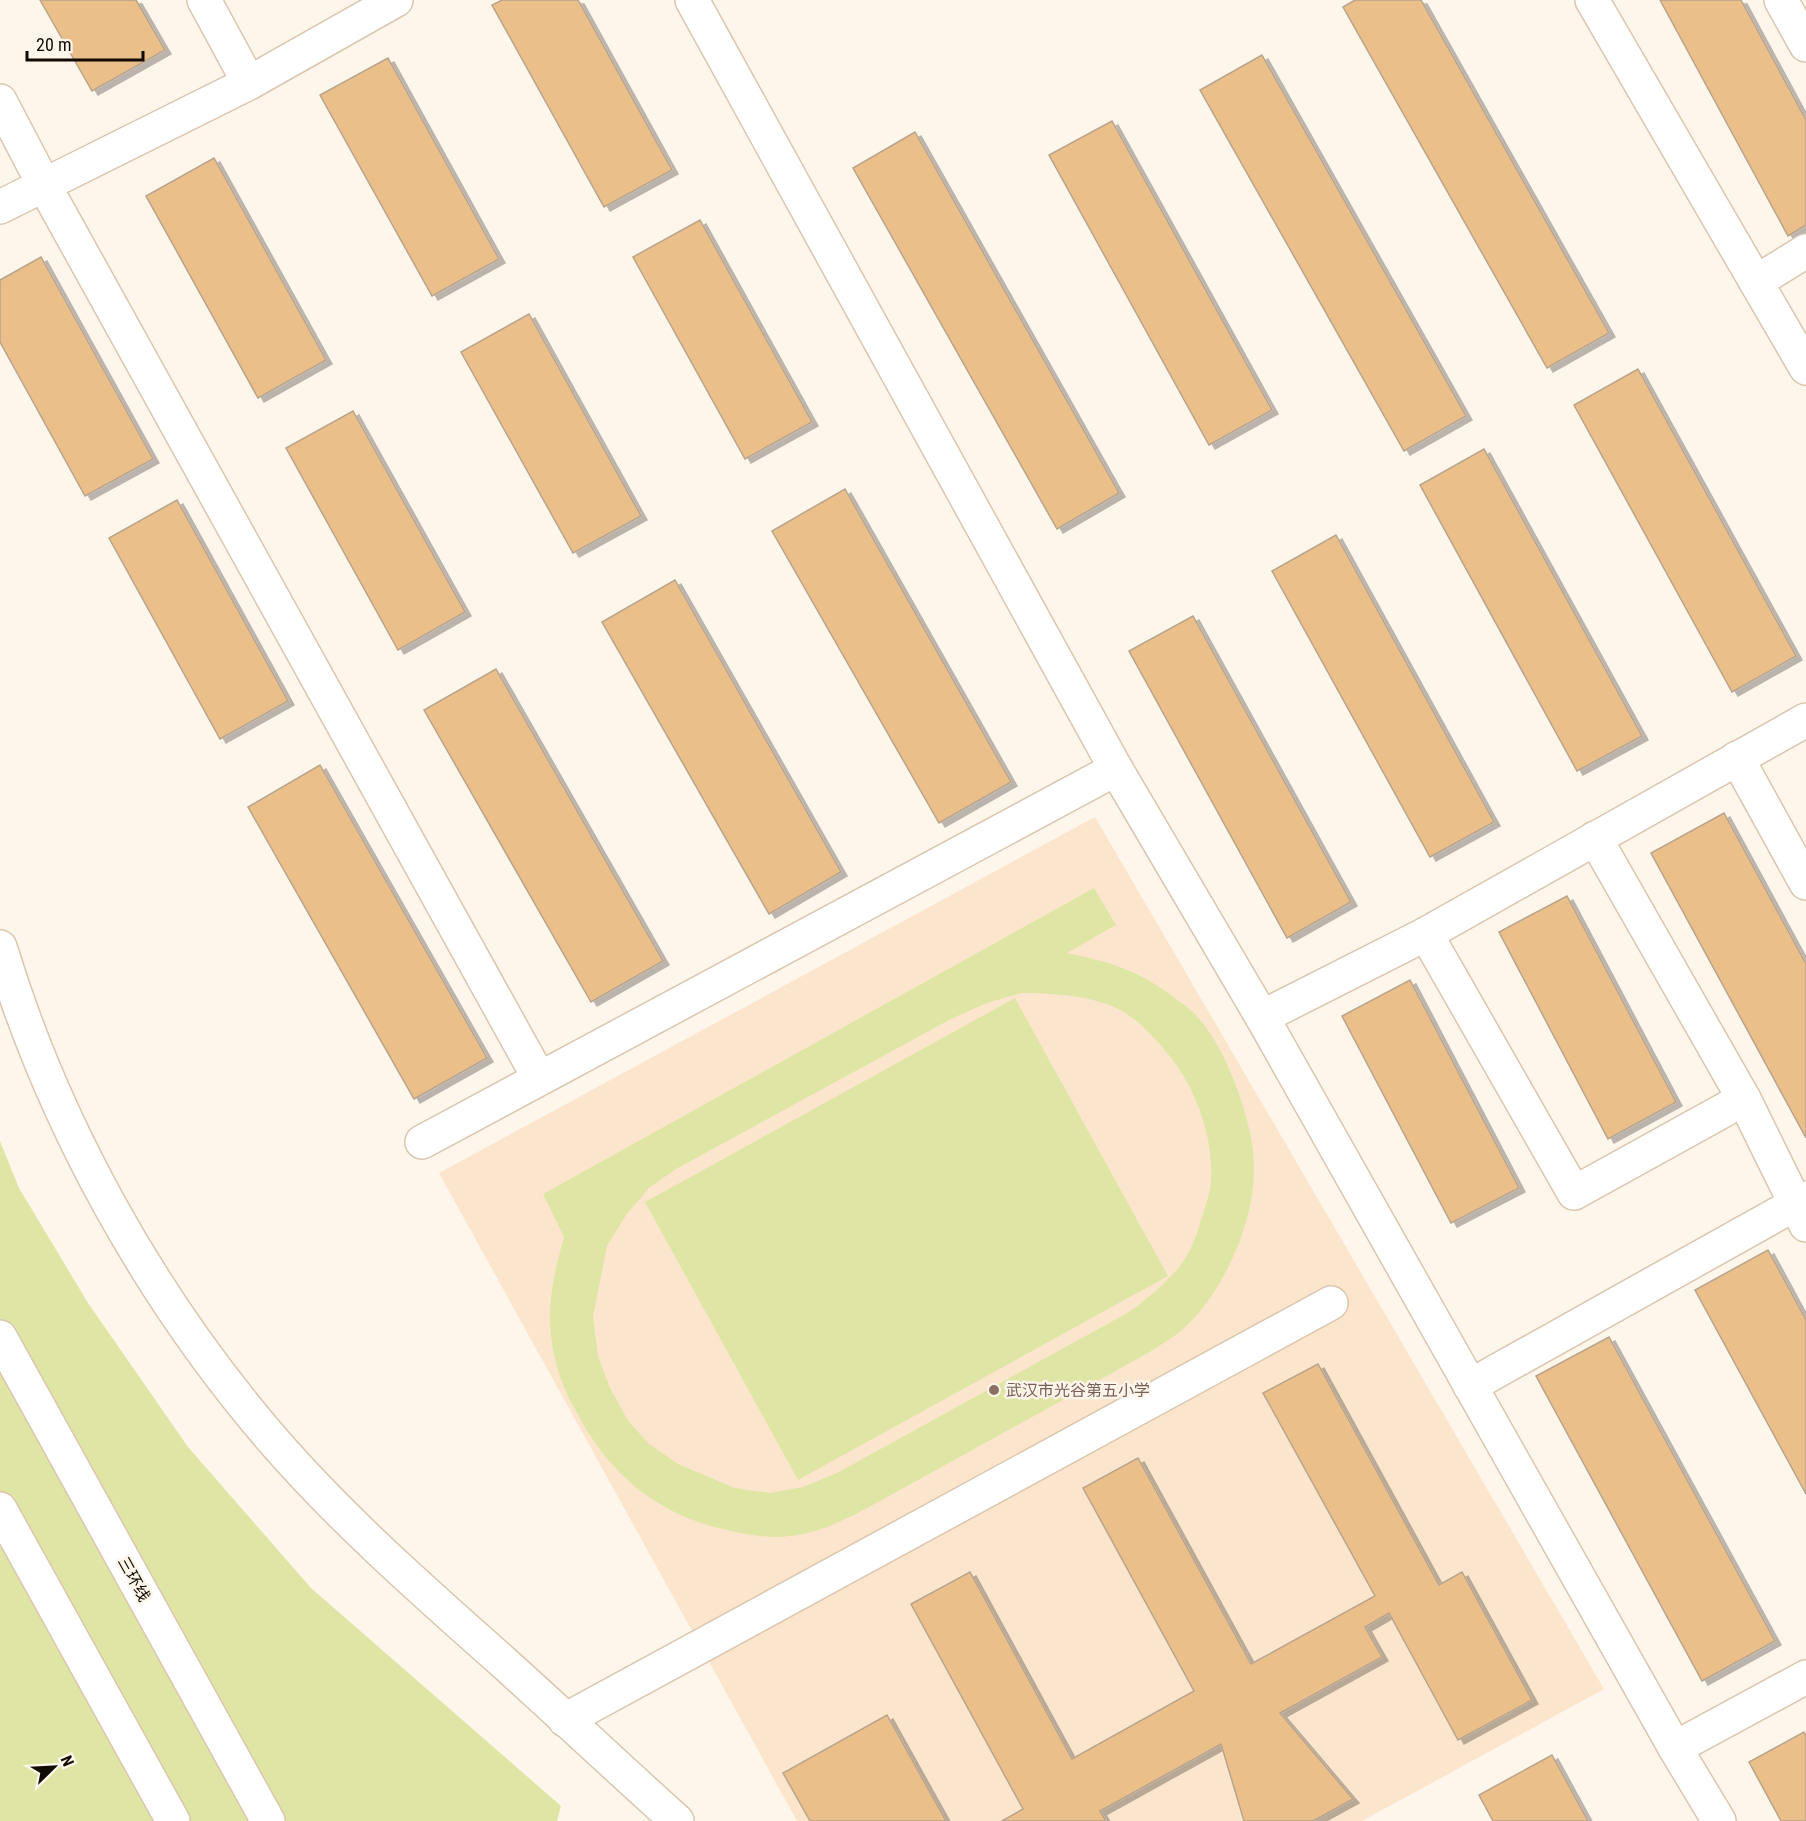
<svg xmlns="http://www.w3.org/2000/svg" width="1806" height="1821" viewBox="0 0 1806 1821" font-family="'Roboto Condensed','Noto Sans SC',sans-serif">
<defs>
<filter id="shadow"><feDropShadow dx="6" dy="4" stdDeviation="0" flood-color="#0004"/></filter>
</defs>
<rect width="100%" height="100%" fill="#fef5eb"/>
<polygon fill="#fbe6cd" points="1095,817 1604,1689 1362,1821 797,1821 439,1173"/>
<g fill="#dfe6a5" fill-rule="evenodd">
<path d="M1094,888L1116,925L1067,953C1111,962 1138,970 1175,998C1181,1003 1188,1007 1193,1012C1214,1033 1228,1064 1238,1091C1246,1115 1254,1141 1254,1167C1255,1222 1223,1294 1182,1330C1171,1339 1159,1346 1148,1353L871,1506C845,1520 819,1533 790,1536C772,1539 752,1535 735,1532C661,1517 612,1479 577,1413C563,1389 554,1363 551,1336C547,1302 555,1269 564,1237L543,1194ZM1021,993C1052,993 1083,995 1112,1006C1134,1015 1152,1035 1167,1053C1196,1086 1217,1145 1210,1189C1208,1200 1204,1210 1201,1220C1197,1235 1190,1253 1180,1266C1165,1284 1148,1298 1129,1312L837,1473L803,1487L770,1493L735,1488L678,1464L648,1443L627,1419L610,1388L598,1356L593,1317L607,1246L626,1215L649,1188L676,1169L951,1019L987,1003Z"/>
<polygon points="1015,998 1168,1276 798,1480 645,1202"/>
<polygon points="0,1141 19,1188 88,1303 188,1447 311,1588 561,1806 557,1821 0,1821"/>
</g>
<g fill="#ebbf8a" stroke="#b8a48d" stroke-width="1.5" filter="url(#shadow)">
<polygon points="40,0 136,0 165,50 92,91"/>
<polygon points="502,0 578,0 672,170 604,207 492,5"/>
<polygon points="1355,0 1421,0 1609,333 1547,368 1343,7"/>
<polygon points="1660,0 1741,0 1806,120 1806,225 1788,236"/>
<polygon points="1262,55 1466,416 1404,451 1200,90"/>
<polygon points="388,58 499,259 432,296 320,95"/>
<polygon points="1112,121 1272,410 1209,445 1049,155"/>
<polygon points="915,132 1119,493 1057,529 853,168"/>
<polygon points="214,158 326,360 258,398 146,196"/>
<polygon points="700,220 812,422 745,459 633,257"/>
<polygon points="41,257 153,459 85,496 0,342 0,280"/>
<polygon points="529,314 641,516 573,553 461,352"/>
<polygon points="1638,369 1796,656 1732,692 1574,405"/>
<polygon points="353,411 465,612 398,650 286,448"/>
<polygon points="1484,449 1642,736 1577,771 1420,485"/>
<polygon points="845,489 1011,782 939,823 772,531"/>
<polygon points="177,500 288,701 220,739 109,538"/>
<polygon points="1336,535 1494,822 1430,857 1272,571"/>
<polygon points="675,580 841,872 769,914 602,622"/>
<polygon points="1193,616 1351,902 1287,938 1129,651"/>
<polygon points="496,669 663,961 591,1002 424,710"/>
<polygon points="320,765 487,1058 414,1099 248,807"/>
<polygon points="1724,813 1806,964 1806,1138 1651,853"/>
<polygon points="1567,896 1676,1102 1608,1139 1499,932"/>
<polygon points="1410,980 1519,1188 1451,1223 1342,1016"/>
<polygon points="1768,1250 1806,1320 1806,1494 1695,1290"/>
<polygon points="1609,1337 1775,1641 1702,1681 1536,1376"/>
<polygon points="1318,1364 1439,1585 1462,1572 1532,1700 1458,1740 1389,1613 1365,1627 1382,1657 1280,1713 1353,1799 1313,1821 1244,1821 1221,1744 1100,1811 1106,1821 1002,1821 1023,1809 911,1604 970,1572 1072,1759 1194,1691 1083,1488 1138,1458 1251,1664 1375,1596 1263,1393"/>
<polygon points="887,1715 946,1821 810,1821 783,1773"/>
<polygon points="1804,1732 1806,1736 1806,1821 1781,1821 1749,1762"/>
<polygon points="1552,1755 1588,1821 1493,1821 1479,1795"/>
</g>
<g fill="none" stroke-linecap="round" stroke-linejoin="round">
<g stroke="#dbc6ae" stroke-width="36">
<g id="minor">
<polyline points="204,0 249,83"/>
<polyline points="692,0 1116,769 1262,1017 1675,1748 1719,1821"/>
<polyline points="1592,0 1806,368"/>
<polyline points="1781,0 1806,45"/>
<polyline points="0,101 44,185 539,1078"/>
<polyline points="0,207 249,83 396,0"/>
<polyline points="1756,282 1806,251"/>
<polyline points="1737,758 1806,883"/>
<polyline points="1595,838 1744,1099 1806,1225"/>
<polyline points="1426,934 1574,1193 1744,1099"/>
<path d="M0,947C54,1125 150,1297 271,1438C341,1519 422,1590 502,1661C561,1714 618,1768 677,1821"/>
<polyline points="1262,1017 1426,934 1806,720"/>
<polyline points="422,1142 1116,769"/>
<polyline points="1470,1386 1806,1198"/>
<polyline points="565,1720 1331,1303"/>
<polyline points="1675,1748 1806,1677"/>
</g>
</g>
<g stroke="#dbc6ae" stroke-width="36">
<g id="highway">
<polyline points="0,1337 268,1821"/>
<polyline points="0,1509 173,1821"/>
</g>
</g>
<use href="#minor" stroke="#fff" stroke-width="33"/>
<use href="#highway" stroke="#fff" stroke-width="33"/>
</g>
<circle fill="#8d6e63" stroke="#fef5eb" stroke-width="2" cx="994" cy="1390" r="6"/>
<g text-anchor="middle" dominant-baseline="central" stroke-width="5" stroke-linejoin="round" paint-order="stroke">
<g font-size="16" fill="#785e54" stroke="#fef5eb" text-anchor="start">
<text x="1006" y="1390">武汉市光谷第五小学</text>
</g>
<g font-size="16" fill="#110b04" stroke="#fef5eb">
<text transform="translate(134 1579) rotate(61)">三环线</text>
</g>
</g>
<g transform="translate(54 1767) rotate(66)" stroke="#fef5eb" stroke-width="4.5" paint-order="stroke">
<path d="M0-4.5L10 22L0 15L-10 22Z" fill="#110b04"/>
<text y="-9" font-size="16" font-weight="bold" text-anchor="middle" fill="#110b04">N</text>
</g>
<path d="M27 51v9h116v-9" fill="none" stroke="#110b04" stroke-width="3"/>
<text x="36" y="51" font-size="18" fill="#110b04" stroke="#fef5eb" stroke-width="4.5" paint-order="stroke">20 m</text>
</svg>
